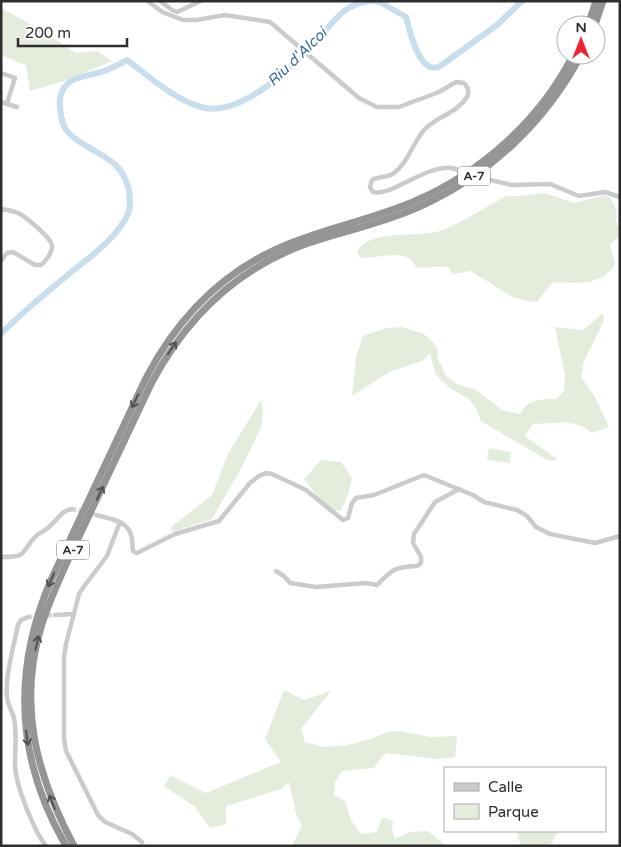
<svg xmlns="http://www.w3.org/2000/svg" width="621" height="847" viewBox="0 0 621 847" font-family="'Varela Round',sans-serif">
<rect width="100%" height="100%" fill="#fff"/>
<g fill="#e4eddb">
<polygon points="1,8 36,27 76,53 97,51 112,61 67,80 30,91 26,65 1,55"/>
<path d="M545,193L574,203L605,195C614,198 616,209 617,217L615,220L620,230V235L610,245L615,263L614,267L603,277L589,282L574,283L557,282L552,283L537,302C513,300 508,295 489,282C483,279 477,276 471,271L453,274L448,267C438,265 427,269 416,267C414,264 412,260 409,258C395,251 375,259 360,258L357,251C369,231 410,236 430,233C452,231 485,206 507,196H519Z"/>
<path d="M603,313L604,321L584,361L581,377L595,397L609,427L592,433C577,418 553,423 533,424L525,436L558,460L549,461L481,421L477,410L469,399L451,389L436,375L430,354L422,361L391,371L352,396L356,357L363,336L386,328L402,327L424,334L435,344L438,351L437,356L446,376L457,384L476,390L502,410L520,414C529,399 539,399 556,399L564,391L565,375L555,327L583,330Z"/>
<polygon points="261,400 263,411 261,427 243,465 212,519 172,532 171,527 212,495 228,454"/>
<polygon points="489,448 511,452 510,463 487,460"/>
<polygon points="321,460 341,462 352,478 348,495 341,510 329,512 304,479"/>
<polygon points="284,690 304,700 331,691 301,729 305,742 324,747 347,745 368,740 388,732 400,731 430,737 457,736 455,757 437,759 387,753 381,758 374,768 342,771 335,782 334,795 345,801 351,820 361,834 377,832 382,817 393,821 392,829 395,839 409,832 428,831 446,846 292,846 302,825 296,814 289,782 281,789 226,806 226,824 210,828 195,807 164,786 171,776 206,793 281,762 265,739"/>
<polygon points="516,831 558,831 552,843 548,846 521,846"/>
</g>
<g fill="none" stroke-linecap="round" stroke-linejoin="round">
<g stroke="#c6deee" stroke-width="6">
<path d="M373,1L380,2L406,17C409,29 417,63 431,67C434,68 437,67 439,67L497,25L522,1"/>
<path d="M1,334C22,312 46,293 70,273C90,257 117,238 128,214C131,206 130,199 129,191C123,160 100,156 77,140C73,137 69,134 66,130C62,123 60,112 60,104C59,96 63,86 71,81C79,76 97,74 107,70C114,67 121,63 127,60C148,76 179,103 205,108C244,115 295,65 319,38C335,20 344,4 370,1"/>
</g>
<g stroke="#d5d5d5" stroke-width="4.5" stroke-dasharray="4.5 2" stroke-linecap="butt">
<polyline points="72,509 97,515"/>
<polyline points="28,617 55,615"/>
</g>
<g stroke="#cbcbcb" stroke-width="4.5">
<path d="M148,1L162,12L183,20H196L225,15L270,22L359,98L377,107H399L439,92L456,82L464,83C468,87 470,91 467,97C457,113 438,116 425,129C413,142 408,163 394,173C388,178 379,176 372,180L370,187L373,192C392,197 424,165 452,168"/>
<polyline points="160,1 172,10 177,12 201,1"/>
<polyline points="1,73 15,78 7,103"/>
<polyline points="1,102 17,107"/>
<polyline points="490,180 512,185 550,184 579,196 605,192 620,197"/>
<path d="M1,209C8,210 15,211 20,214C27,218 50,237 52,245C53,252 46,261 41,265H35L13,252L7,253L1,261"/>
<path d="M97,515C109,519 127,520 131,535C133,540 132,546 133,551L137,553L175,534L219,521L250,483L259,476L266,473L272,474L306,490L343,520L348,518L352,503L356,498L374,495L424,475L473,495L484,502L517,510L527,516L536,527L550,534L595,543L620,536"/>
<polyline points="120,522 107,556 85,585 79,594 66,644 64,657 64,738 66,751 98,815 105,822 132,834 142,842"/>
<path d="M1,557C29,557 20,553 35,537C40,532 47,530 51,525C59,518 61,511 72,509"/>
<path d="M276,571L284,576L290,583L316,587L366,583L377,585C393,569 394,567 417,566L421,563V557L413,543L414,534L435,502L459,489"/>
<polyline points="55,615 74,614"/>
<path d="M28,617L21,620L18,625C14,645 5,676 7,697C8,705 12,711 14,718C17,733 15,750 15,764C15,784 34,831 46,846"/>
</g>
<g stroke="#959595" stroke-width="7">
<polyline points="588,25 596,1"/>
<polyline points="595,25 603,1"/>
<path d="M66,846C16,760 12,671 51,580L146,378C179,315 228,266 296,241C335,226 376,218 415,201C482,172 540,120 573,55"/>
<path d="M74,846C36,774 17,704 42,624C53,590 69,558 84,526C107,478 129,430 152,382C187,317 236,269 306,244C344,231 384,223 421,206C490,175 546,121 581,55"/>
</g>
<polyline stroke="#cbcbcb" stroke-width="4.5" points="452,168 490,180"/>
</g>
<defs><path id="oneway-shaft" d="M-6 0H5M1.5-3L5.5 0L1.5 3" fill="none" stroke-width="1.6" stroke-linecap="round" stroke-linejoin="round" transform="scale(1.25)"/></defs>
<g stroke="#525252">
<use href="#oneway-shaft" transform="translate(172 348) rotate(-56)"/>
<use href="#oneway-shaft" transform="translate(135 401) rotate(115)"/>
<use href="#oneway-shaft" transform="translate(100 493) rotate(-65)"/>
<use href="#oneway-shaft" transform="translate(51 580) rotate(114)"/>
<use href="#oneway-shaft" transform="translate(37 643) rotate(-78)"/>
<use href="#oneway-shaft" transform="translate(27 738) rotate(82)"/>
<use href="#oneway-shaft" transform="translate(52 802) rotate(-112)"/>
</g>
<g text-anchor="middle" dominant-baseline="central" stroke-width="5" stroke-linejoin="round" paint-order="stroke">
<g fill="#fff" stroke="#6d6d6d" stroke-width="1">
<rect x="458" y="166.5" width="32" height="19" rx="4"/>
<rect x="57" y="540.5" width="32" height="19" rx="4"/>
</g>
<g font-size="12" font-weight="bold" fill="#2e2e2e">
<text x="474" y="176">A-7</text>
<text x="73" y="550">A-7</text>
</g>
<g font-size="15" font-style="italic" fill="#377096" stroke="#fff">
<text transform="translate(297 57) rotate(-44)">Riu d'Alcoi</text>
</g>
</g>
<rect width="621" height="847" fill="none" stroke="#2e2e2e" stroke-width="5"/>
<rect x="444" y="767" width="162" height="65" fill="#ffffff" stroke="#ababab"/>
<rect x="454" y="783" width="25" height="8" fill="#cbcbcb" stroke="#ababab"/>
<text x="488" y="792" font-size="15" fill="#2e2e2e">Calle</text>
<rect x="454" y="804" width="25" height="15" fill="#e4eddb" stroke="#ababab"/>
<text x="488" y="817" font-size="15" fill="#2e2e2e">Parque</text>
<g transform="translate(581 40)"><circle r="24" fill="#ffffff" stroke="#ababab"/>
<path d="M0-4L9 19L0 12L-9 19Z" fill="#f12532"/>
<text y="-8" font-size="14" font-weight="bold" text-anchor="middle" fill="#2e2e2e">N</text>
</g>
<path d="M18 38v8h109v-8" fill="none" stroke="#2e2e2e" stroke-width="2.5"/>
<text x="25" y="38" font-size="15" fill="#2e2e2e" stroke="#ffffff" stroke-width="4" paint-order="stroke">200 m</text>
</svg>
